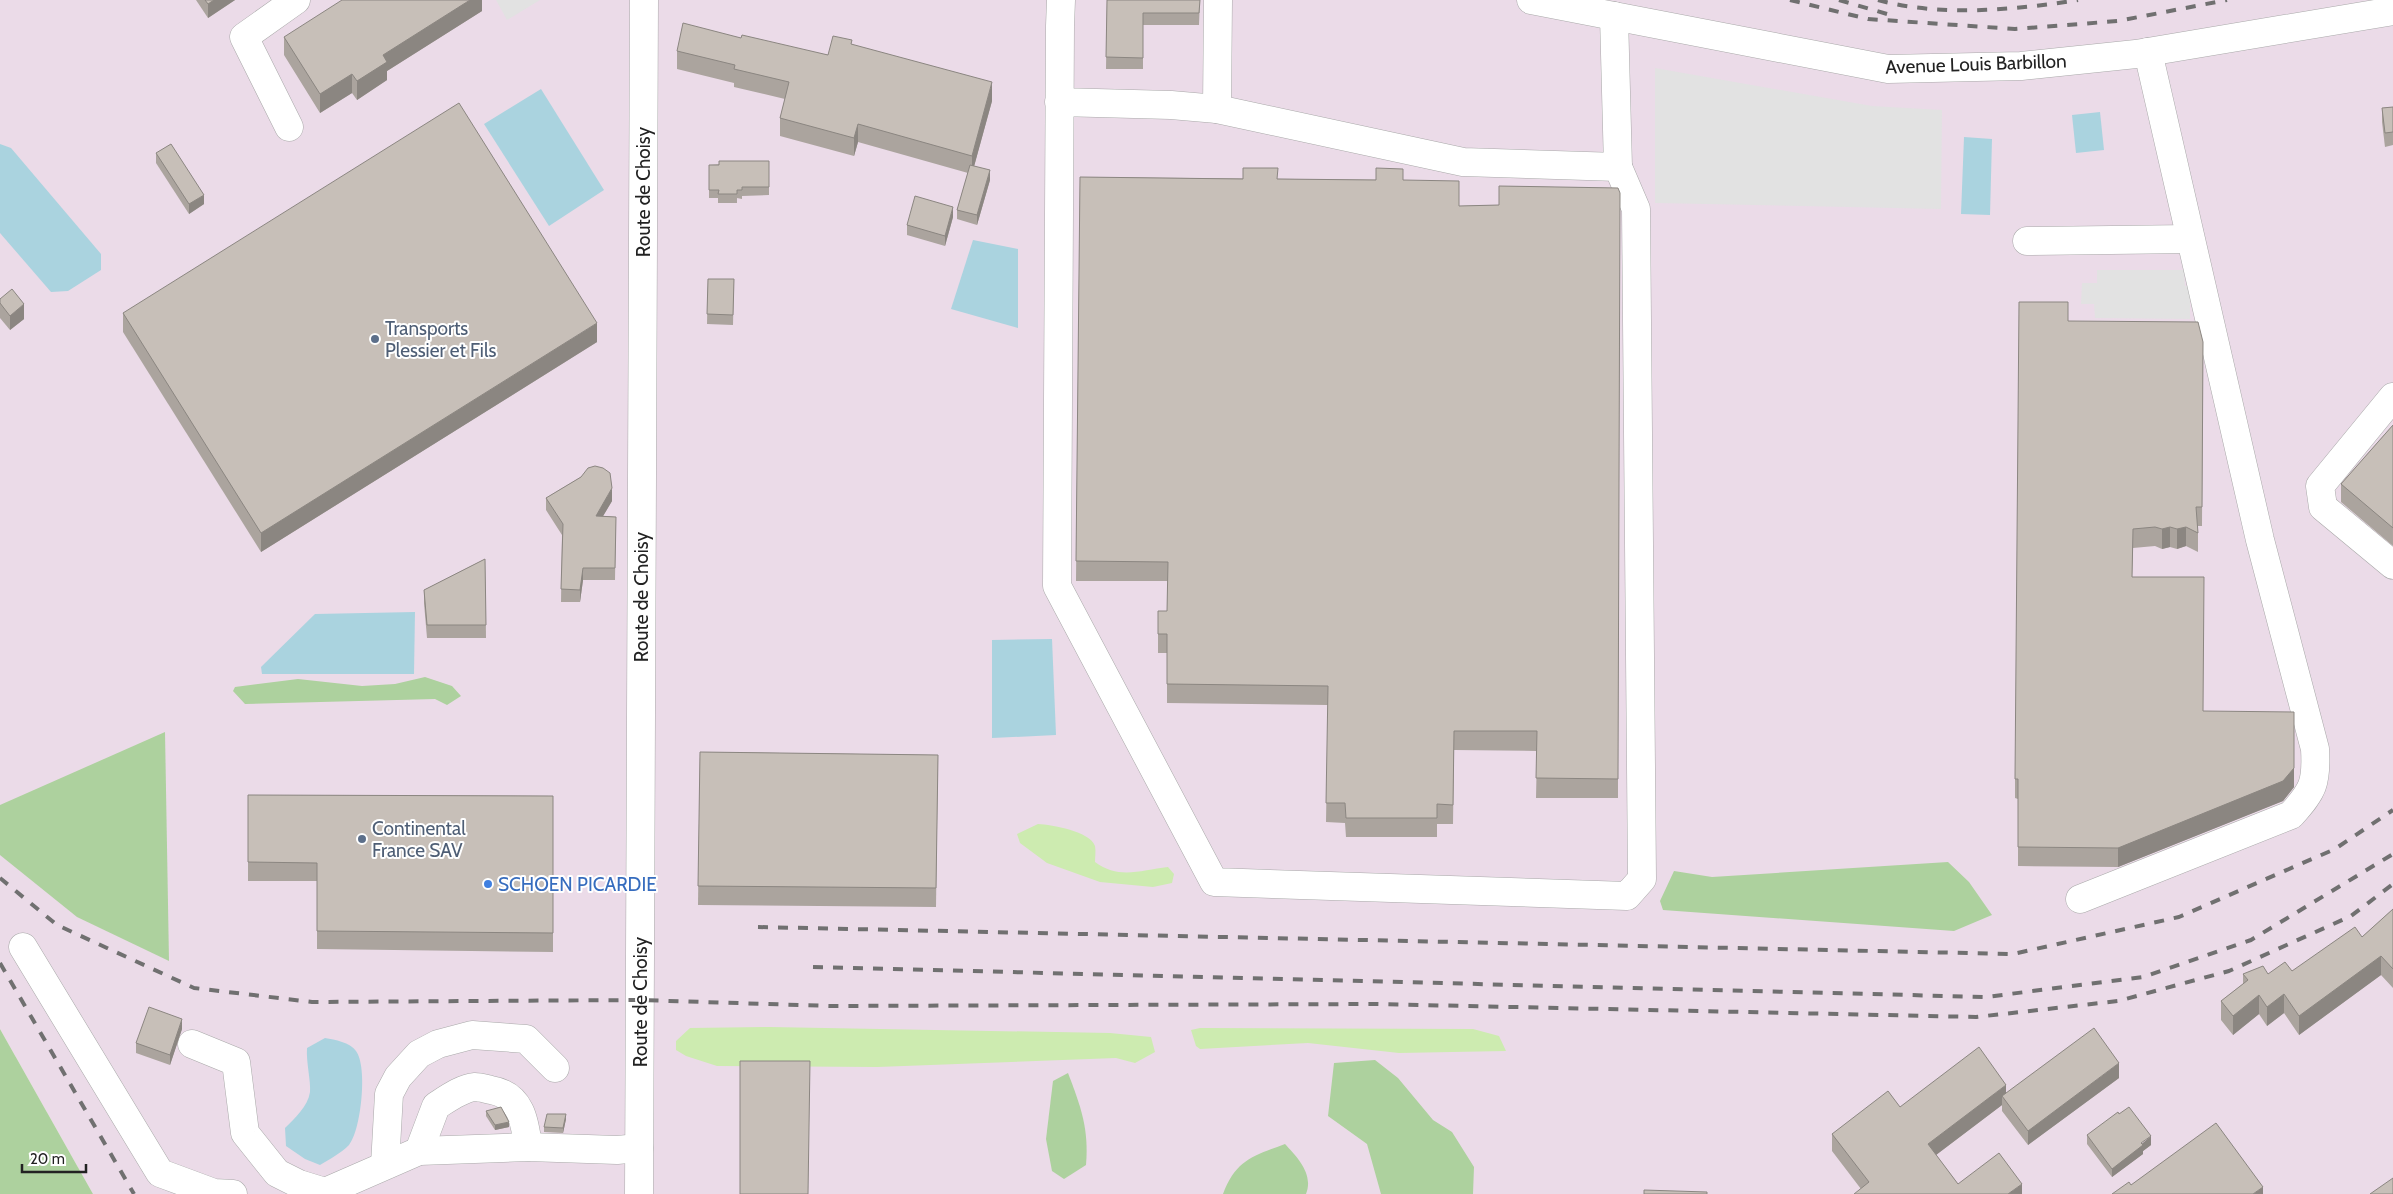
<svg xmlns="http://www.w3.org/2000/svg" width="2393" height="1194" viewBox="0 0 2393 1194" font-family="Cabin,sans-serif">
<rect width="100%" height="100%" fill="#f2efe9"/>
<polygon fill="#ebdbe8" points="0,0 2393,0 2393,1194 93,1194 0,1029"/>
<g fill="#cdebb0">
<path d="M1038,824C1052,825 1090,831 1095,846C1096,851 1095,857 1095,862C1119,880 1141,870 1168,867L1174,874L1172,883L1153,887L1100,882L1047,863L1020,843L1017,834Z"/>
<polygon points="770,1027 1110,1033 1151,1037 1155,1052 1135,1063 1116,1058 877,1067 717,1066 686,1056 676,1050 676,1041 690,1028"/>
<polygon points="1200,1028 1473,1029 1499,1036 1506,1051 1399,1053 1308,1043 1200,1049 1196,1046 1191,1030"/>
</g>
<g fill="#add19e">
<polygon points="425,677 452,686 461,696 447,705 435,699 245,704 233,691 235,687 298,679 362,686 395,684"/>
<polygon points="165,732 169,961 77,917 0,855 0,805"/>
<polygon points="1948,862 1969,882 1992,915 1954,931 1663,910 1660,901 1674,871 1712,877"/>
<polygon points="0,1029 93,1194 0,1194"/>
<polygon points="1375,1060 1398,1078 1433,1120 1452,1132 1474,1167 1473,1194 1381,1194 1367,1144 1328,1116 1334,1063"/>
<path d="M1068,1073C1081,1107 1089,1129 1086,1165L1064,1179L1052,1171L1046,1139L1053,1081Z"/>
<path d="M1285,1144C1297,1157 1314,1174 1306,1194H1223C1236,1160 1253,1156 1285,1144Z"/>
</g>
<g fill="#e2e2e2">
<polygon points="496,0 540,0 507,20"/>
<polygon points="1655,68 1872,106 1942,110 1941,209 1655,203"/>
<polygon points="2097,270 2184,270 2185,286 2190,286 2190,319 2095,318 2094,304 2081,304 2082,283 2097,283"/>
</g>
<g fill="#aad3df">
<polygon points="541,89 604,190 549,226 484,124"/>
<polygon points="2100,112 2104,150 2076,153 2072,115"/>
<polygon points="1964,137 1992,139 1990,215 1961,214"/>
<polygon points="0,144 11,148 101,254 101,270 68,291 51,292 0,233"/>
<polygon points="973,240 1018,249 1018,328 951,309"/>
<polygon points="415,612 414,674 262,674 261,667 315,614"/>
<polygon points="1052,639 1056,735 992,738 992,640"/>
<path d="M325,1038C335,1040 350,1042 356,1051C368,1067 361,1131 349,1145C341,1153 330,1159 320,1165L305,1159L286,1146L285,1128C295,1118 308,1106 310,1092C311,1081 306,1062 307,1048Z"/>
</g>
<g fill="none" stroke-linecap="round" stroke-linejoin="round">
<g stroke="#a9a9a9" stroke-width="29">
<g id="minor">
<polyline points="1531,0 1888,69 2021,66 2136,54 2393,11"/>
<polyline points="1614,16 1618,167"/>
<polyline points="1059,102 1171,105 1217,109 1463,162 1618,167 1636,209 1642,879 1627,896 1214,882 1057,586 1060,26 1061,0"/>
<polyline points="1217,109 1218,0"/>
<polyline points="289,127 244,37 296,0"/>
<polyline points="2027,241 2190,239"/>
<polyline points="2393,397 2320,486 2323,507 2393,565"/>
<path d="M2080,899L2291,815C2313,791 2317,783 2315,749L2260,540L2148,52"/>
<polyline points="23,947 160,1173 214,1193 233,1194"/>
<polyline points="192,1044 236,1062 245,1133 277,1173 299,1184 325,1192 419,1151 528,1147 617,1150 639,1148"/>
<path d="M419,1151L436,1106C447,1099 462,1088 475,1087C480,1087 486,1089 491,1090C521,1095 525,1121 528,1147"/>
<polyline points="385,1165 389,1094 398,1077 419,1054 438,1044 472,1035 526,1039 555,1068"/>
<polyline points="639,1194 644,0"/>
</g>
</g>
<use href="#minor" stroke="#fff" stroke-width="28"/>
<g stroke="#707070" stroke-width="4" stroke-dasharray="10 10" stroke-linecap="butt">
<polyline points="1790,0 1868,19 2015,29 2118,21 2227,0"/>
<polyline points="1839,0 1894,16"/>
<path d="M1878,0C1940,17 2015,10 2078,0"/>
<polyline points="0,878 57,925 194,988 312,1002 640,1000 831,1006 1374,1004 1976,1017 2118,1001 2229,971 2351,916 2393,884"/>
<polyline points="758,927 2013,954 2179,917 2335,849 2393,810"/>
<polyline points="0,963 134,1194"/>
<polyline points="813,967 1986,997 2143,977 2251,940 2393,854"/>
</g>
</g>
<g fill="#aba49e">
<polygon points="196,0 235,0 208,18"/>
<polygon points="482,0 482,11 387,71 387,80 357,100 352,93 320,113 284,55 284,37"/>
<polygon points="1107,0 1200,0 1199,25 1143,25 1143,69 1106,69"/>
<polygon points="741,38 828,55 852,45 992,101 974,166 990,180 977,225 957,219 957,210 968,173 858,142 854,156 780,136 780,118 785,99 734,87 734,83 677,69 677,51"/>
<polygon points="2393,107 2393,145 2385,147 2382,122 2382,108"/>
<polygon points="156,153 204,204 189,214 156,163"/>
<polygon points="769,161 769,195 742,196 742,199 737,198 737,203 718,203 718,198 709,198 709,165"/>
<polygon points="1080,177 1403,180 1459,206 1499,205 1499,186 1618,188 1618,798 1536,798 1537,751 1454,750 1453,824 1437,824 1437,837 1346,837 1345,823 1326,822 1328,705 1167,703 1167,653 1158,653 1158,611 1167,611 1168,581 1076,581"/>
<polygon points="953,217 945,246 907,235 907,225"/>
<polygon points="708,279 734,279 733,325 707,324"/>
<polygon points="0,299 24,319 10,330 0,318"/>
<polygon points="123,313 597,342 261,552 123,332"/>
<polygon points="2068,321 2203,342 2202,526 2198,526 2198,552 2186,546 2177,549 2170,547 2162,549 2155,546 2133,548 2132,577 2203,711 2294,787 2283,801 2118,867 2018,866 2018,799 2015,798 2015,779"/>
<polygon points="2393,425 2393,546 2341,502 2341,484"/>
<polygon points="581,477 612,501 603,516 616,517 615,580 583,580 580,602 561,602 562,535 546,510 546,498"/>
<polygon points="485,559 486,638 427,638 424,603 424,590"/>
<polygon points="700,752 938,755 936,907 698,905"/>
<polygon points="248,795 553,796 553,952 317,949 317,881 248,881"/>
<polygon points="2393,909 2393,988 2381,975 2299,1035 2284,1013 2267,1026 2259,1014 2233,1035 2221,1020 2221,1001 2243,984 2243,974 2268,974 2292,971 2362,937"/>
<polygon points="182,1029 170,1065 136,1053 136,1043"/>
<polygon points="2119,1078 2028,1145 2002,1111 2002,1105 1936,1155 1958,1184 2022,1194 1861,1189 1832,1151 1832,1134 1900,1107"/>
<polygon points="486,1111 509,1127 495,1130 486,1116"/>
<polygon points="566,1119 563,1133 544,1132 544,1127"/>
<polygon points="2087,1135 2151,1145 2143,1151 2143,1154 2112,1177 2087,1144"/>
</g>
<g fill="#8b8681">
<polygon points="214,0 235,0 208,18 208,4"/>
<polygon points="470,0 482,0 482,11 387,71 387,80 357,100 357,81 383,55"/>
<polygon points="352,74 352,93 320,113 320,94"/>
<polygon points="992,82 992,101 972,174 972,156"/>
<polygon points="858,124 858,142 854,156 854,138"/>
<polygon points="990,170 990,180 977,225 977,215"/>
<polygon points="204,195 204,204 189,214 189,204"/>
<polygon points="953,207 953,217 945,246 945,236"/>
<polygon points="24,304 24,319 10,330 10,316"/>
<polygon points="597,323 597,342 261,552 261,533"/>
<polygon points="612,488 612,501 596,528 596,516"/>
<polygon points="2170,527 2170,547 2162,549 2162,529"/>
<polygon points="2186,527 2186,546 2177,549 2177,529"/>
<polygon points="583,568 583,580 580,602 580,590"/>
<polygon points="2294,712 2294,787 2283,801 2118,867 2118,848"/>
<polygon points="2381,956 2381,975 2299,1035 2299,1016"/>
<polygon points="2284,994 2284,1013 2267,1026 2267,1007"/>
<polygon points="2259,995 2259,1014 2233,1035 2233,1016"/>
<polygon points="182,1019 182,1029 170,1065 170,1055"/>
<polygon points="2119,1063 2119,1078 2028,1145 2028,1131"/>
<polygon points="2006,1085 2006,1101 2002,1096 2002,1105 1928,1161 1928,1144"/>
<polygon points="566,1114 566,1119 563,1133 563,1128"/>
<polygon points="509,1122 509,1127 495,1130 495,1125"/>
<polygon points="2151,1136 2151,1145 2143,1151 2143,1154 2112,1177 2112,1169"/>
<polygon points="2022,1184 2022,1194 2008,1194"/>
<polygon points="2263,1187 2263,1194 2253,1194"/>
</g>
<g fill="#c7bfb8" stroke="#8b8681">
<polygon points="205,0 214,0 208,4"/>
<polygon points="342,0 470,0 383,55 387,62 357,81 352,74 320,94 284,37"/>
<polygon points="1107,0 1200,0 1199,13 1143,13 1143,58 1106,57"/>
<polygon points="683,23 741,38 742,35 828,55 833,36 852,40 851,44 992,82 972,156 858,124 854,138 780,118 789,82 734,69 735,65 677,51"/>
<polygon points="459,103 597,323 261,533 123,313"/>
<polygon points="2393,107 2393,132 2385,133 2382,108"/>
<polygon points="171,144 204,195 189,204 156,153"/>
<polygon points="719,161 769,161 769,187 742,187 742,190 737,190 737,194 718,194 719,190 709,190 709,165 719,165"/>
<polygon points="970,165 990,170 977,215 957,210"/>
<polygon points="1243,168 1278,168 1277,179 1376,180 1376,168 1403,169 1403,180 1459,181 1459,206 1499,205 1499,186 1618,188 1620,193 1618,779 1536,778 1537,731 1454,731 1453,805 1437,804 1437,818 1346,818 1345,803 1326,803 1328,686 1167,684 1167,634 1158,634 1158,611 1167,611 1168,562 1076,561 1080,177 1243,179"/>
<polygon points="915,196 953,207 945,236 907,225"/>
<polygon points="708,279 734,279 733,315 707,314"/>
<polygon points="12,289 24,304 10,316 0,303 0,299"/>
<polygon points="2019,302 2068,302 2068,321 2198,322 2203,342 2202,507 2196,507 2198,533 2186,527 2177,529 2170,527 2162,529 2155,527 2133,529 2132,577 2204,577 2203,711 2294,712 2294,768 2283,781 2118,848 2018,847 2018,779 2015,779"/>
<polygon points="2393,425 2393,528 2341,484"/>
<polygon points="595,466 603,468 610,473 612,488 596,516 616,517 615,568 583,568 580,590 561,589 563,524 546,498 581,477 588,468"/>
<polygon points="485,559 486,625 427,625 424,590"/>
<polygon points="700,752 938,755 936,888 698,886"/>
<polygon points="248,795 553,796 553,933 317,931 317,863 248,862"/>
<polygon points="2393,909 2393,969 2381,956 2299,1016 2284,994 2267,1007 2259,995 2233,1016 2221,1001 2248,980 2243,974 2263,966 2268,974 2285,962 2292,971 2355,927 2362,937"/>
<polygon points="149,1007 182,1019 170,1055 136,1043"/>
<polygon points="2094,1028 2119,1063 2028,1131 2002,1096"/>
<polygon points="1979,1047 2006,1085 1928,1144 1958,1184 1999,1153 2022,1184 2008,1194 1854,1194 1869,1182 1832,1134 1888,1091 1900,1107"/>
<polygon points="740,1061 810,1061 808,1194 740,1194"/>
<polygon points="501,1107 509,1122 495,1125 486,1111"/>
<polygon points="2129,1107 2151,1136 2141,1143 2143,1145 2112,1169 2087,1135 2118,1112 2119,1114"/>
<polygon points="547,1114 566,1114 563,1128 544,1127"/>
<polygon points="2216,1123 2263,1187 2253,1194 2112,1194 2129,1182 2131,1185"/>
<polygon points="2393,1178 2393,1194 2370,1194"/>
<polygon points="1644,1190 1707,1192 1707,1194 1644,1194"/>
</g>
<g fill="#5c6f8a" stroke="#fff" stroke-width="2">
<circle cx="375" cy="339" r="5"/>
<circle cx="362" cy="839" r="5"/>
</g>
<circle fill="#3f7fe0" stroke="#fff" stroke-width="2" cx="488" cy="884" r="5"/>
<g text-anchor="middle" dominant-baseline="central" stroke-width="4" stroke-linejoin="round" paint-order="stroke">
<g font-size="19" fill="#222" stroke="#fff">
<text transform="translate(1976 64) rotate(-2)">Avenue Louis Barbillon</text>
<text transform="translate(643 192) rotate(-90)">Route de Choisy</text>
<text transform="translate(641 597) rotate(-90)">Route de Choisy</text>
<text transform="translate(640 1002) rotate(-90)">Route de Choisy</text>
</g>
<g font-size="19" fill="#4e5e75" stroke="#fff" text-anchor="start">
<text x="385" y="328">Transports<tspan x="385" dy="22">Plessier et Fils</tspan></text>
<text x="372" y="828">Continental<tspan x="372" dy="22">France SAV</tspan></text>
</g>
<g font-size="19" fill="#366cbe" stroke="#fff" text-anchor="start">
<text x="498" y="884">SCHOEN PICARDIE</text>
</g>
</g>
<path d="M22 1164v8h64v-8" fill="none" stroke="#222222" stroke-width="2.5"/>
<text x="30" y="1164" font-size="15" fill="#222222" stroke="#ffffff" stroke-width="4" paint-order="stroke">20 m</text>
</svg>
